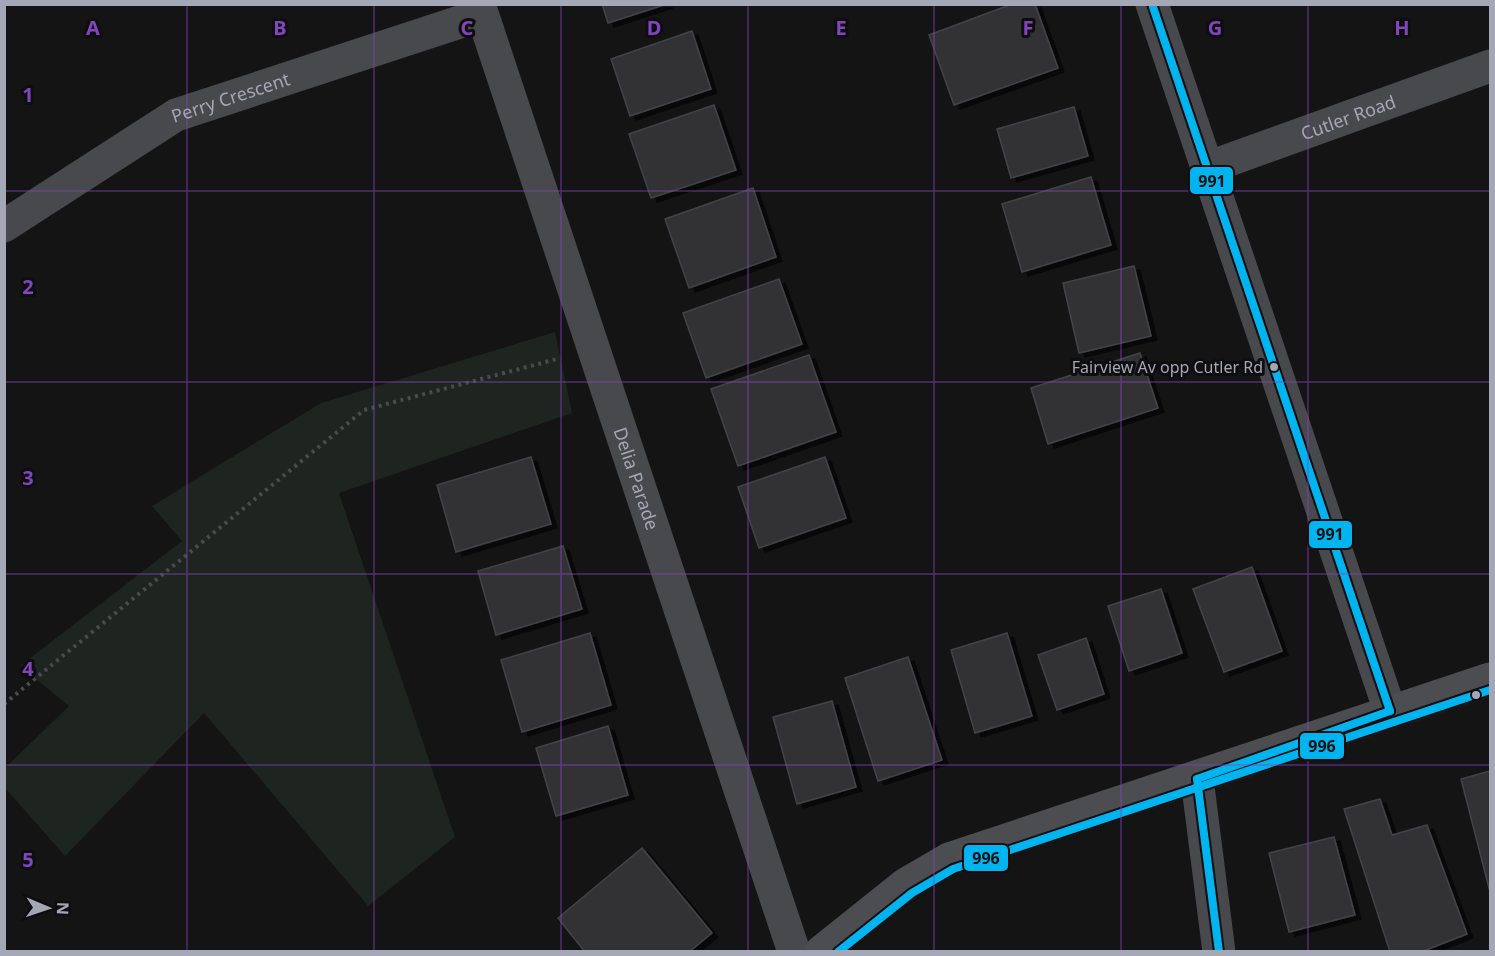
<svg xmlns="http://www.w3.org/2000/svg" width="1495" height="956" viewBox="0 0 1495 956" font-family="'Noto Sans',sans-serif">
<defs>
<filter id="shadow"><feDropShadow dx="6" dy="4" stdDeviation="0" flood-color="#0009"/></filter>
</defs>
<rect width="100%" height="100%" fill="#141414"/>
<polygon fill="#1e241f" points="555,332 572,413 339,493 455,837 368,906 204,713 65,856 5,788 5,768 69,706 20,666 182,541 152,506 321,403"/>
<g fill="#333335" stroke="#424348" stroke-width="1.5" filter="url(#shadow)">
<polygon points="602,4 667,4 608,23"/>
<polygon points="1012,4 1035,4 1058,68 954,105 929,35"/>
<polygon points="692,31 711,89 630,116 611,59"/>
<polygon points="714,105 736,170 651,198 629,134"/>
<polygon points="1074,107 1088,156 1011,178 997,129"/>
<polygon points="1091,177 1111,245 1022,272 1002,204"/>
<polygon points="753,188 776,257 689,288 665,219"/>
<polygon points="1134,266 1151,336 1079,353 1063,283"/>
<polygon points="779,279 802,344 706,378 683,313"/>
<polygon points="1140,353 1158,408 1048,444 1031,388"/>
<polygon points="809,355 836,432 738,466 711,389"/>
<polygon points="531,457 551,524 456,552 437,485"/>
<polygon points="825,457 846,518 759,548 738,487"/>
<polygon points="563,546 582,609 496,635 478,571"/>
<polygon points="1252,567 1282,651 1224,672 1193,589"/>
<polygon points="1161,589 1182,653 1129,671 1108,606"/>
<polygon points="590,633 611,705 522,732 501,660"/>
<polygon points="1007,633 1032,716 975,733 951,650"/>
<polygon points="1086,638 1104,694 1057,710 1038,655"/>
<polygon points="908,657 942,760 878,781 845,678"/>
<polygon points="832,701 856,787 797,804 773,717"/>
<polygon points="608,726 628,795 556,816 536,748"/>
<polygon points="1490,771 1490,892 1461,779"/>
<polygon points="1380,799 1392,835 1427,825 1467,934 1421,952 1390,952 1344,809"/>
<polygon points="1334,837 1355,915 1289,932 1269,853"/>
<polygon points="642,848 712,933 689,952 585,952 558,918"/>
</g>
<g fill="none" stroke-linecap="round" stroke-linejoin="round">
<polyline stroke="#4a4a4f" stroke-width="4" stroke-dasharray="3 4.5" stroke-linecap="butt" points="4,704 364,410 557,359"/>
<g stroke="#48494d" stroke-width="33">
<path id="s1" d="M479,4L794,952"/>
<polyline points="1152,4 1390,711"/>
<path id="s2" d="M1207,168L1490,66"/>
<path id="s3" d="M4,226L176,115L481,15"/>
<polyline points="1197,779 1219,952"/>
</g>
<polyline stroke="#4c4d51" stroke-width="33" points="821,952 906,884 949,859 1490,679"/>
<g stroke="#0e0e10" stroke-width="12">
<g id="bus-1">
<polyline points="1152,4 1390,711"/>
<polyline points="1197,779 1390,711"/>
<polyline points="1197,779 1219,952"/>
</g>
</g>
<g stroke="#0e0e10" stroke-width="12">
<polyline id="bus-2" points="838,952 912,893 953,869 1490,690"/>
</g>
<use href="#bus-1" stroke="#00b5ef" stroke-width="8"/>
<use href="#bus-2" stroke="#00b5ef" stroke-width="8"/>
</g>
<path fill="none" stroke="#8345bd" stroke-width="1.5" stroke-opacity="0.55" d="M187,4V952M374,4V952M561,4V952M748,4V952M934,4V952M1121,4V952M1308,4V952M4,191H1490M4,382H1490M4,574H1490M4,765H1490"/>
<g fill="#a4a7b5" stroke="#0e0e10" stroke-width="2">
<circle cx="1274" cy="367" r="5"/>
<circle cx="1476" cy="695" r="5"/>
</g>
<g text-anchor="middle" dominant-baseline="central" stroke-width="6" stroke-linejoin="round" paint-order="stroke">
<g font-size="16" fill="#a4a7b5" stroke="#0e0e10" text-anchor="end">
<text x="1263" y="367">Fairview Av opp Cutler Rd</text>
</g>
<g font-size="18" fill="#a4a7b5" stroke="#0e0e10">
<text stroke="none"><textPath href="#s3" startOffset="262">Perry Crescent</textPath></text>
<text stroke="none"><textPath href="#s2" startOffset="150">Cutler Road</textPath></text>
<text stroke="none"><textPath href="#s1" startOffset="500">Delia Parade</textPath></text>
</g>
</g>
<g font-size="20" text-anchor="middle" font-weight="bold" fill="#8345bd" stroke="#0e0e10" stroke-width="6" stroke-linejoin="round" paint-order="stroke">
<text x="93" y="35">A</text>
<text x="280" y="35">B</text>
<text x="467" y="35">C</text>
<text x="654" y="35">D</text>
<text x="841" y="35">E</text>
<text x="1028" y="35">F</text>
<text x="1215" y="35">G</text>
<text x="1402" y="35">H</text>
<text x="28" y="102">1</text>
<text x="28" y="294">2</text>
<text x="28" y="485">3</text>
<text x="28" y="676">4</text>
<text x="28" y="867">5</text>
</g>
<g stroke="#0e0e10" stroke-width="2">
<rect x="1189" y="166" width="45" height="29" rx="6" fill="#00b5ef"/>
<rect x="1308" y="520" width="45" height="29" rx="6" fill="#00b5ef"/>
<rect x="1299" y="732" width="46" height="28" rx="6" fill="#00b5ef"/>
<rect x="963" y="844" width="46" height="28" rx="6" fill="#00b5ef"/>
</g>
<g font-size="16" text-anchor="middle" font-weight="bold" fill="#111">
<text x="1212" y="187">991</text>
<text x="1330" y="540">991</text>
<text x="1322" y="752">996</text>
<text x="986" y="864">996</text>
</g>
<rect width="1495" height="956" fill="none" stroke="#a4a7b5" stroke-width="12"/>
<g transform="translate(48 908) rotate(92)" stroke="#0e0e10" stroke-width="4.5" paint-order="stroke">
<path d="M0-4.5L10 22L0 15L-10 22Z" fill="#a4a7b5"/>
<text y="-9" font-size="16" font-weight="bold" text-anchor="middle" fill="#a4a7b5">N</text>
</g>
</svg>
